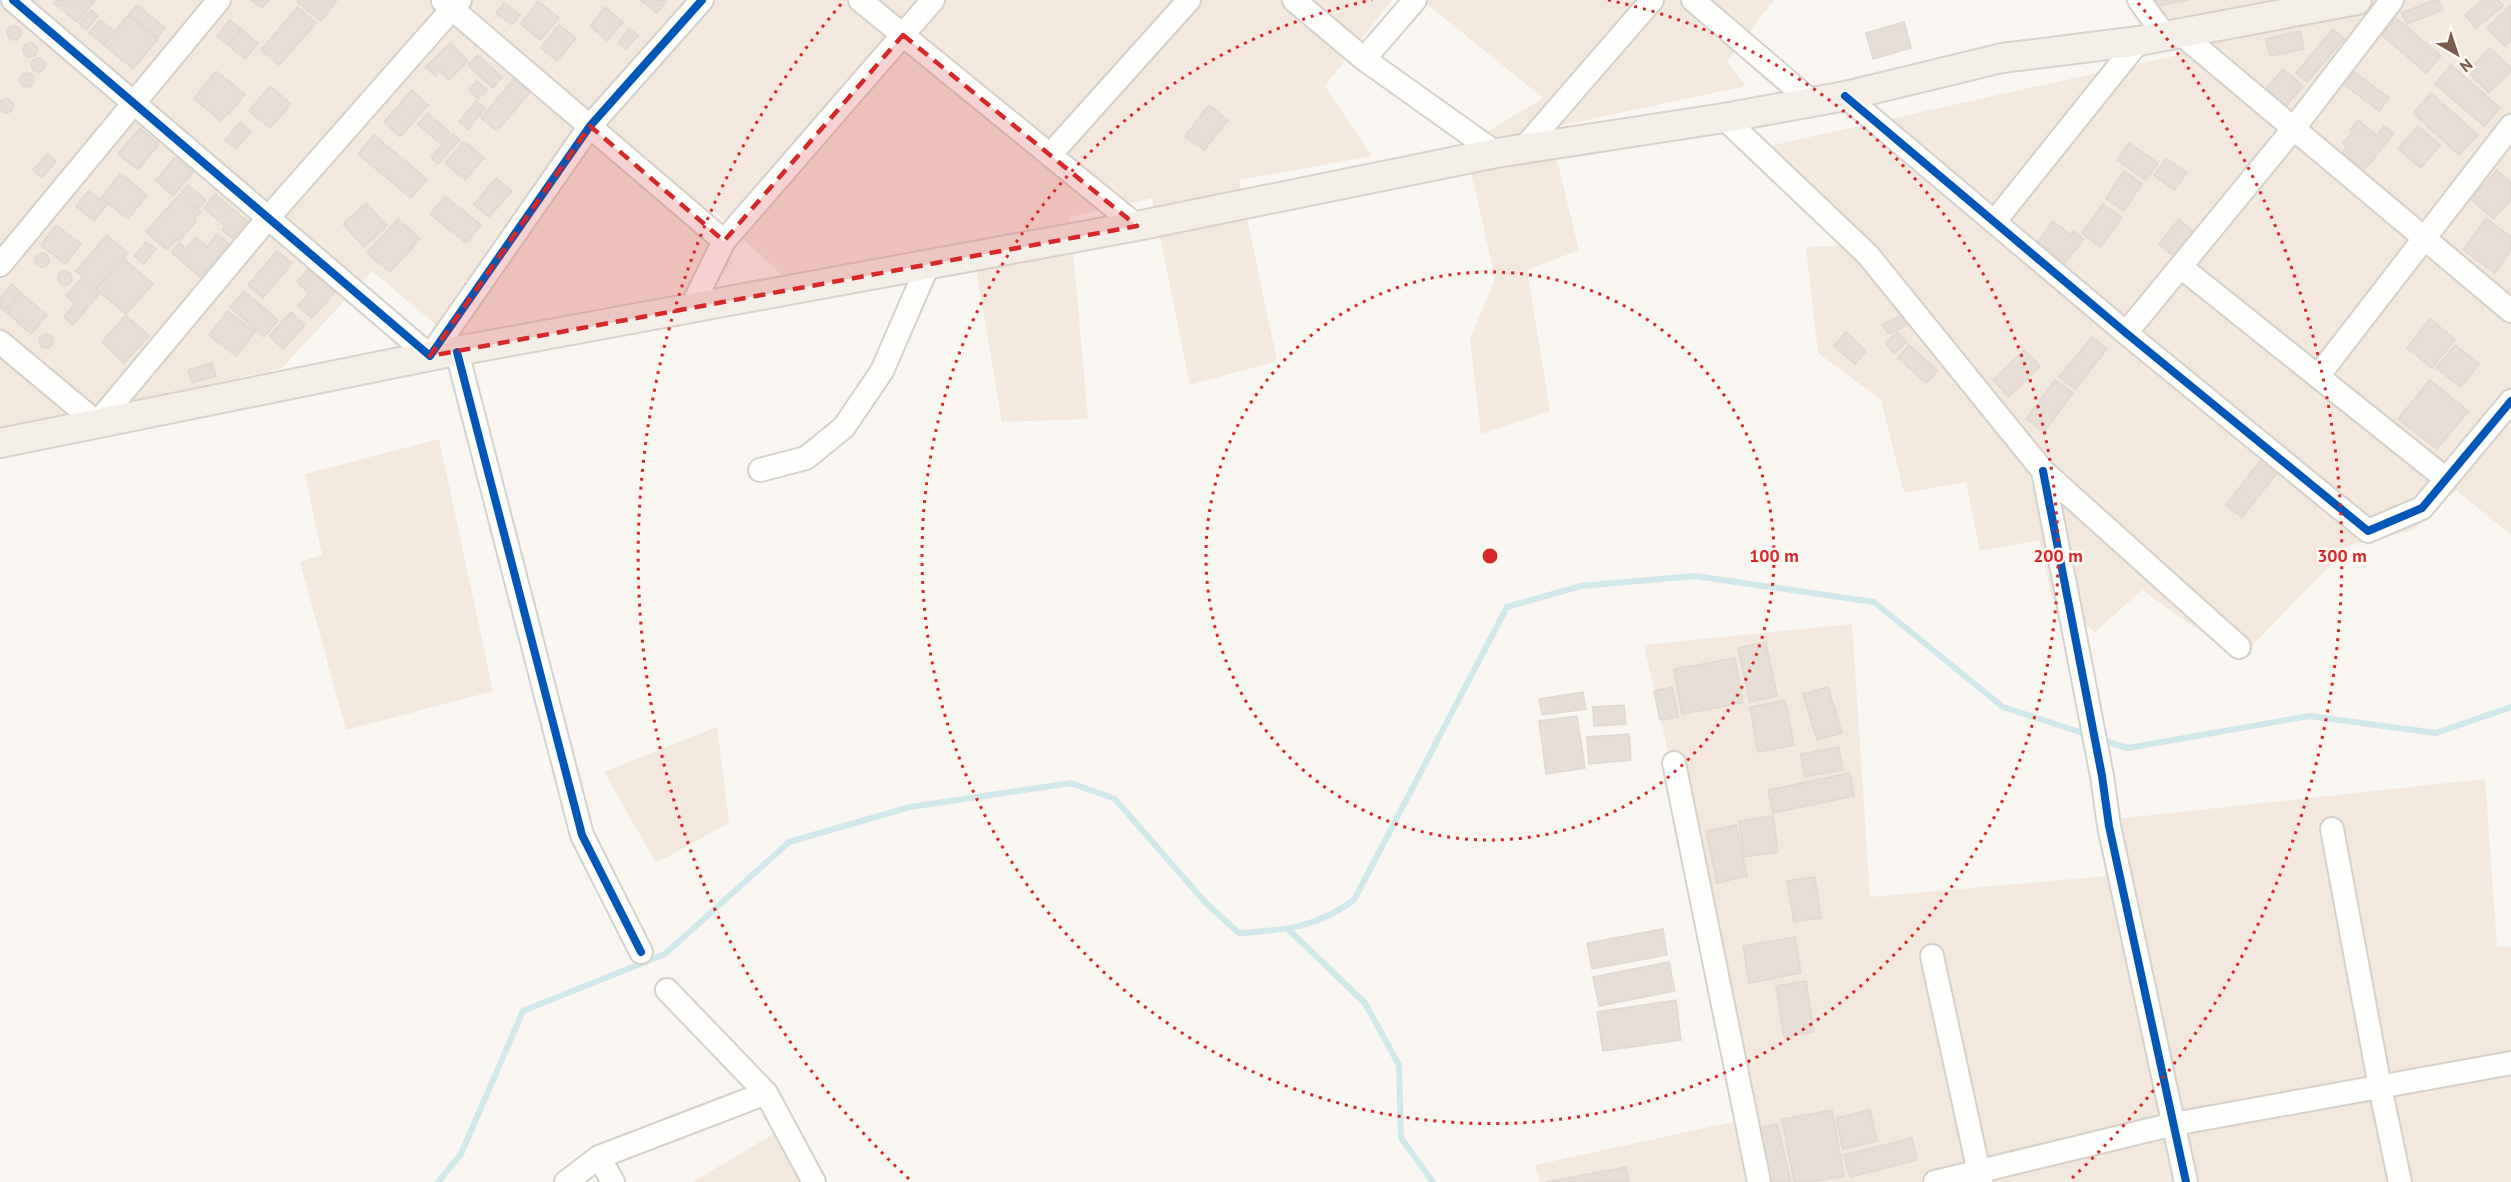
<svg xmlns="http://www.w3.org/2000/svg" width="2511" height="1182" viewBox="0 0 2511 1182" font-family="'PT Sans',sans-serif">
<rect width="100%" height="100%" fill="#f9f5f0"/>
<g fill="#f2e8de">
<polygon points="0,0 1392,0 1325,86 1372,156 1239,180 1277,361 1190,385 1152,198 1070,217 1088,419 1002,422 972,245 793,286 712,209 699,229 732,262 699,301 455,341 372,271 282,368 0,434"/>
<polygon points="1422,0 1774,0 1727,61 1746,86 1549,128 1579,250 1527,270 1550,411 1481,434 1470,340 1495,278 1465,145 1543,98"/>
<polygon points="2154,0 2511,0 2511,535 2456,490 2413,530 2350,545 2239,659 2142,590 2095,632 2052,598 2039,540 1980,551 1966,482 1904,493 1881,400 1818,353 1806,247 1849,246 1746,151 2183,54"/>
<polygon points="439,439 493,691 346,730 300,562 322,555 305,474"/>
<polygon points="1852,624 1870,897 2107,876 2116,819 2485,779 2497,946 2511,947 2511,1182 1540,1182 1535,1165 1751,1118 1644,645"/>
<polygon points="717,727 729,823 656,863 604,772"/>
<polygon points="778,1131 806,1182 693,1182"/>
</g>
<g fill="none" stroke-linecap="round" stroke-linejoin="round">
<g stroke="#d0e8ea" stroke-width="6">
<polyline points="2101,740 2128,748 2309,716 2436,733 2511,707"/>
<polyline points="1289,930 1365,1003 1399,1065 1401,1138 1433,1182"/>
<path d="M438,1182L461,1154L523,1011L665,954L789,842L910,807L1071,783L1115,799L1205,902L1239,933C1284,930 1316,928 1354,900L1507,607L1581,586L1695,576L1874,602L2003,707L2089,735"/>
</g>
</g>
<g fill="#e6ded7" stroke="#e2d8d2" stroke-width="1.5">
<polygon points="57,0 95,0 77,22 54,3"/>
<polygon points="251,0 269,0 262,8"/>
<polygon points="298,0 337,0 321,21 297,2"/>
<polygon points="640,0 667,0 657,13"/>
<polygon points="2150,0 2188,0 2152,7"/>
<polygon points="2434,0 2439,0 2443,10 2407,24 2402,13"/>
<polygon points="2483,0 2498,0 2503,6 2476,28 2465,15"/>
<polygon points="538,1 559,18 540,40 521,24"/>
<polygon points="504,3 520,15 512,25 496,13"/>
<polygon points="137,5 165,28 157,38 129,15"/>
<polygon points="2511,5 2511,40 2505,46 2487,28"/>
<polygon points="298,7 316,23 279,65 261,50"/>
<polygon points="605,7 623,22 607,41 590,26"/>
<polygon points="91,10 98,16 86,30 79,24"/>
<polygon points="128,15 158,39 133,69 104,45"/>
<polygon points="2396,18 2441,56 2426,73 2382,35"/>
<polygon points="100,20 113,30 103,44 89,33"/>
<polygon points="230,20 241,29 228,45 217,36"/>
<polygon points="1904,22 1911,48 1873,59 1866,33"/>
<polygon points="559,25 576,38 557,61 541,48"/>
<circle cx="14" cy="33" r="7"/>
<polygon points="629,28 638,35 626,49 618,43"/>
<polygon points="241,29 258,43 245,59 228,45"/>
<polygon points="2333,29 2344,39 2307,82 2296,73"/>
<polygon points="2300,31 2304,49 2270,56 2266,39"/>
<polygon points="450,43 468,61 449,80 440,71 435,76 426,67"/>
<circle cx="30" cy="50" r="7"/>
<polygon points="2490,48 2511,68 2511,71 2489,93 2467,71"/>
<polygon points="478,55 502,77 493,88 468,65"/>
<circle cx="38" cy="65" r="7"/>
<polygon points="2451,65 2500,108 2484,126 2435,84"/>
<polygon points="2283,69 2303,86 2286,106 2266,89"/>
<polygon points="216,71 245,94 229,114 227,113 221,121 194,99"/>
<polygon points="2354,72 2389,98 2379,111 2345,85"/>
<circle cx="27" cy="80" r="7"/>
<polygon points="514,79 530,92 497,131 481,118"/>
<polygon points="477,81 487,90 478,99 469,90"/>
<polygon points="270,86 291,104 270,128 249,111"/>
<polygon points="412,90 428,105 400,137 384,122"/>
<polygon points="2431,93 2478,135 2459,155 2413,113"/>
<circle cx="6" cy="106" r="7"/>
<polygon points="476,101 485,108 468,129 459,122"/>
<polygon points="1209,105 1228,120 1204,150 1185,136"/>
<polygon points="428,113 450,133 441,144 418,125"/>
<polygon points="2358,120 2377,136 2384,126 2394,133 2363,172 2341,154 2347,146 2343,143 2353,132 2350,130"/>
<polygon points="240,122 251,132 236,149 225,140"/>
<polygon points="2418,126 2440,145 2421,168 2398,149"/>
<polygon points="140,128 159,144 138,170 118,154"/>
<polygon points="453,134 460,140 438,164 431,157"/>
<polygon points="374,135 427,179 411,198 358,154"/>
<polygon points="464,141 484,158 465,180 445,163"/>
<polygon points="2129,143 2158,163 2146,180 2117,160"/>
<polygon points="47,154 56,161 42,178 33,170"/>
<polygon points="175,157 193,172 173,196 156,181"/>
<polygon points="2166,158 2187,173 2174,190 2154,175"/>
<polygon points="2497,170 2511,183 2511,200 2493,219 2471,199"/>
<polygon points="2124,171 2142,184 2124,211 2106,198"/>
<polygon points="120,173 147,195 128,219 101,198"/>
<polygon points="496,178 512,191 489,217 474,204"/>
<polygon points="188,185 206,200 199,208 181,192"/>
<polygon points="89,191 107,205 94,221 76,206"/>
<polygon points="180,194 201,212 194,219 196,221 179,241 177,239 167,250 146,232"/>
<polygon points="215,194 247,221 232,238 222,230 225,226 204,208"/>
<polygon points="445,196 481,225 466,243 430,214"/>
<polygon points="366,203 387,226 364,247 343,224"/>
<polygon points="2103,204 2122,218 2100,247 2082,233"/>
<polygon points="2486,218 2511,237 2511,250 2495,273 2463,250"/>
<polygon points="398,219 420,239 390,272 367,253"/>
<polygon points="2179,219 2196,234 2176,258 2159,244"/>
<polygon points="2053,221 2071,235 2074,231 2084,239 2065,263 2038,241"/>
<polygon points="56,225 81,244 65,264 41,245"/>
<polygon points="217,234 229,244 200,277 171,252 179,243 186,249 196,237 207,247"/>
<polygon points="107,235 128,253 96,289 76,271"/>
<polygon points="146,242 156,249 144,264 134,256"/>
<polygon points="277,251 292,263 263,298 248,285"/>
<circle cx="42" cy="260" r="7"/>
<polygon points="123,258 153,284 126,314 96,289"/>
<polygon points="308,269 335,292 312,318 298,306 309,293 297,282"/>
<circle cx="65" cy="278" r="7"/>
<polygon points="81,279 99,294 73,325 64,317 75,304 66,296"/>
<polygon points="12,284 21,293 5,311 0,307 0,299"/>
<polygon points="244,291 278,320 264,337 230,307"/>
<polygon points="21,293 47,315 31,334 5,311"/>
<polygon points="228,311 255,332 236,356 209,335"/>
<polygon points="291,312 305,325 283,349 269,336"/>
<polygon points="1906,313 1911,323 1888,334 1883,324"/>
<polygon points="126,315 149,336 124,363 102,342"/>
<polygon points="2430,319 2455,339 2432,368 2407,348"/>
<polygon points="1846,332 1866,351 1855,364 1834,346"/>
<polygon points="1897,332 1907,342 1894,353 1885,343"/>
<circle cx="46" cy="341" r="7"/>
<polygon points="2092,337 2107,349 2075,389 2059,377"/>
<polygon points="1909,345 1938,371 1926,383 1898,358"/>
<polygon points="2455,345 2479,364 2461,387 2436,368"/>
<polygon points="2024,350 2040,366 2009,397 1993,380"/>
<polygon points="212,363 216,376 192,383 188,370"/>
<polygon points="2055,380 2073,393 2044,432 2026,419"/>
<polygon points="2430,380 2468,411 2437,449 2398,419"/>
<polygon points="2260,461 2276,474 2242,517 2226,505"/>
<polygon points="1766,642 1777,696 1750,702 1738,648"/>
<polygon points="1735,658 1743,703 1682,714 1674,669"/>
<polygon points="1672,687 1678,717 1660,720 1654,691"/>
<polygon points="1828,687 1842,733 1817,740 1803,694"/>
<polygon points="1583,692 1586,709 1542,715 1539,699"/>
<polygon points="1785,700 1794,745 1758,752 1750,707"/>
<polygon points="1624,705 1626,724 1594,726 1593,707"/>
<polygon points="1577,716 1585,768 1546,774 1539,721"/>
<polygon points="1629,734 1631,760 1589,764 1587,737"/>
<polygon points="1839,747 1843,770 1805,777 1801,754"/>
<polygon points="1850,773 1854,796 1773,813 1768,790"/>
<polygon points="1773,816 1778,852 1744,857 1739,821"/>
<polygon points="1736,825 1747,876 1717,883 1706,831"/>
<polygon points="1815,877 1821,918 1794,922 1787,881"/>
<polygon points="1663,929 1667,955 1592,969 1587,943"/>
<polygon points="1795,937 1801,973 1749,983 1743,946"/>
<polygon points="1669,962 1675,991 1599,1006 1593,977"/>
<polygon points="1806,981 1814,1032 1784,1037 1776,986"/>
<polygon points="1676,1000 1681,1040 1603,1051 1597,1012"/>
<polygon points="1832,1110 1844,1176 1811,1182 1794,1182 1782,1119"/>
<polygon points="1870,1110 1877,1141 1843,1149 1836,1118"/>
<polygon points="1777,1124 1791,1182 1762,1182 1749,1130"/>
<polygon points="1912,1138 1917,1160 1850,1177 1844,1155"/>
<polygon points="1626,1167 1629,1182 1546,1182"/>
</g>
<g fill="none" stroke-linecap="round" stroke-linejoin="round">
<g stroke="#d7d1cb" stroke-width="26">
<g id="minor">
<polyline points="13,0 430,356 590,126 702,0"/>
<polyline points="860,0 1137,226"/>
<polyline points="1294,0 1364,59 1496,153"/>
<polyline points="1693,0 1812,102"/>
<polyline points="2139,0 2165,36"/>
<polyline points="443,1 724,241"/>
<polyline points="2180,33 2511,311"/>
<polyline points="1364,59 1415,0"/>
<polyline points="1845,96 2126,333 2368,531 2422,508 2511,401"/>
<polyline points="1724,118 1868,255 2043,471 2239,647"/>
<polyline points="1523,149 1652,0"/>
<polyline points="1050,155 1189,0"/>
<polyline points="1995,221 2139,41"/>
<polyline points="0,265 219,0"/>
<polyline points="2181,267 2446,479"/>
<polyline points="691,308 724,241 933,0"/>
<polyline points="2126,333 2294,128 2392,0"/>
<polyline points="0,342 97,423 268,218 460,0"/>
<polyline points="457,352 582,835 641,952"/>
<polyline points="2318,376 2511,126"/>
<polyline points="760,470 806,458 844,427 882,371 928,265"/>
<polyline points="2043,471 2102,776 2109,826 2186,1182"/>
<polyline points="1674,763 1759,1182"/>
<polyline points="2332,829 2380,1087 2400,1182"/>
<polyline points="1932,956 1981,1182"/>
<polyline points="667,990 766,1093 814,1182"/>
<polyline points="599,1157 613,1182"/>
<polyline points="566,1182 599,1157 766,1093"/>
<polyline points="1935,1182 2174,1124 2511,1063"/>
</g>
</g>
<g stroke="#dad1cc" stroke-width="32">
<polyline id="major" points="0,443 430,356 1137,226 1496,153 1724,118 1845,96 2002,58 2139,41 2357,0"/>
</g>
<use href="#minor" stroke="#fefefd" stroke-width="22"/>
<use href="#major" stroke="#f3eee8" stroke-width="28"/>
<g stroke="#fffaf3" stroke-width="11">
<g id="cycleway">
<polyline points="13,0 430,356 590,126 702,0"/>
<polyline points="1845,96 2126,333 2368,531 2422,508 2511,401"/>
<polyline points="457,352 582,835 641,952"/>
<polyline points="2043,471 2102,776 2109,826 2186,1182"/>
</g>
</g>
<use href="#cycleway" stroke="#0057b8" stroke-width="8"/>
</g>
<path fill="#d62828" fill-opacity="0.2" stroke="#d62828" stroke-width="4.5" stroke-dasharray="12 8" stroke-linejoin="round" d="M903,35L1137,226L430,356L590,126L724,241Z"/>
<g fill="none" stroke="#d62828" stroke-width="3" stroke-dasharray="3 6">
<circle cx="1490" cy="556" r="284"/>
<path d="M1608 0A568 568 0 1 1 1372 0"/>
<path d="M909 1179A852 852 0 0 1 842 3M2138 3A852 852 0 0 1 2071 1179"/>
</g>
<circle cx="1490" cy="556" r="9" fill="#d62828" stroke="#fffaf3" stroke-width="3"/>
<g font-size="18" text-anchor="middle" font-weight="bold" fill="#d62828" stroke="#fffaf3" stroke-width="5" stroke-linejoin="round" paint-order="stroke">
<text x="1774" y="562">100 m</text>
<text x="2058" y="562">200 m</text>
<text x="2342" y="562">300 m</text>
</g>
<g transform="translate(2457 54) rotate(141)" stroke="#fffaf3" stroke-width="4.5" paint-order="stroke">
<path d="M0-4.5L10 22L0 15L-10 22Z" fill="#7a5c4d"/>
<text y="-9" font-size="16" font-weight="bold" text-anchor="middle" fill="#7a5c4d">N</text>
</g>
</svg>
